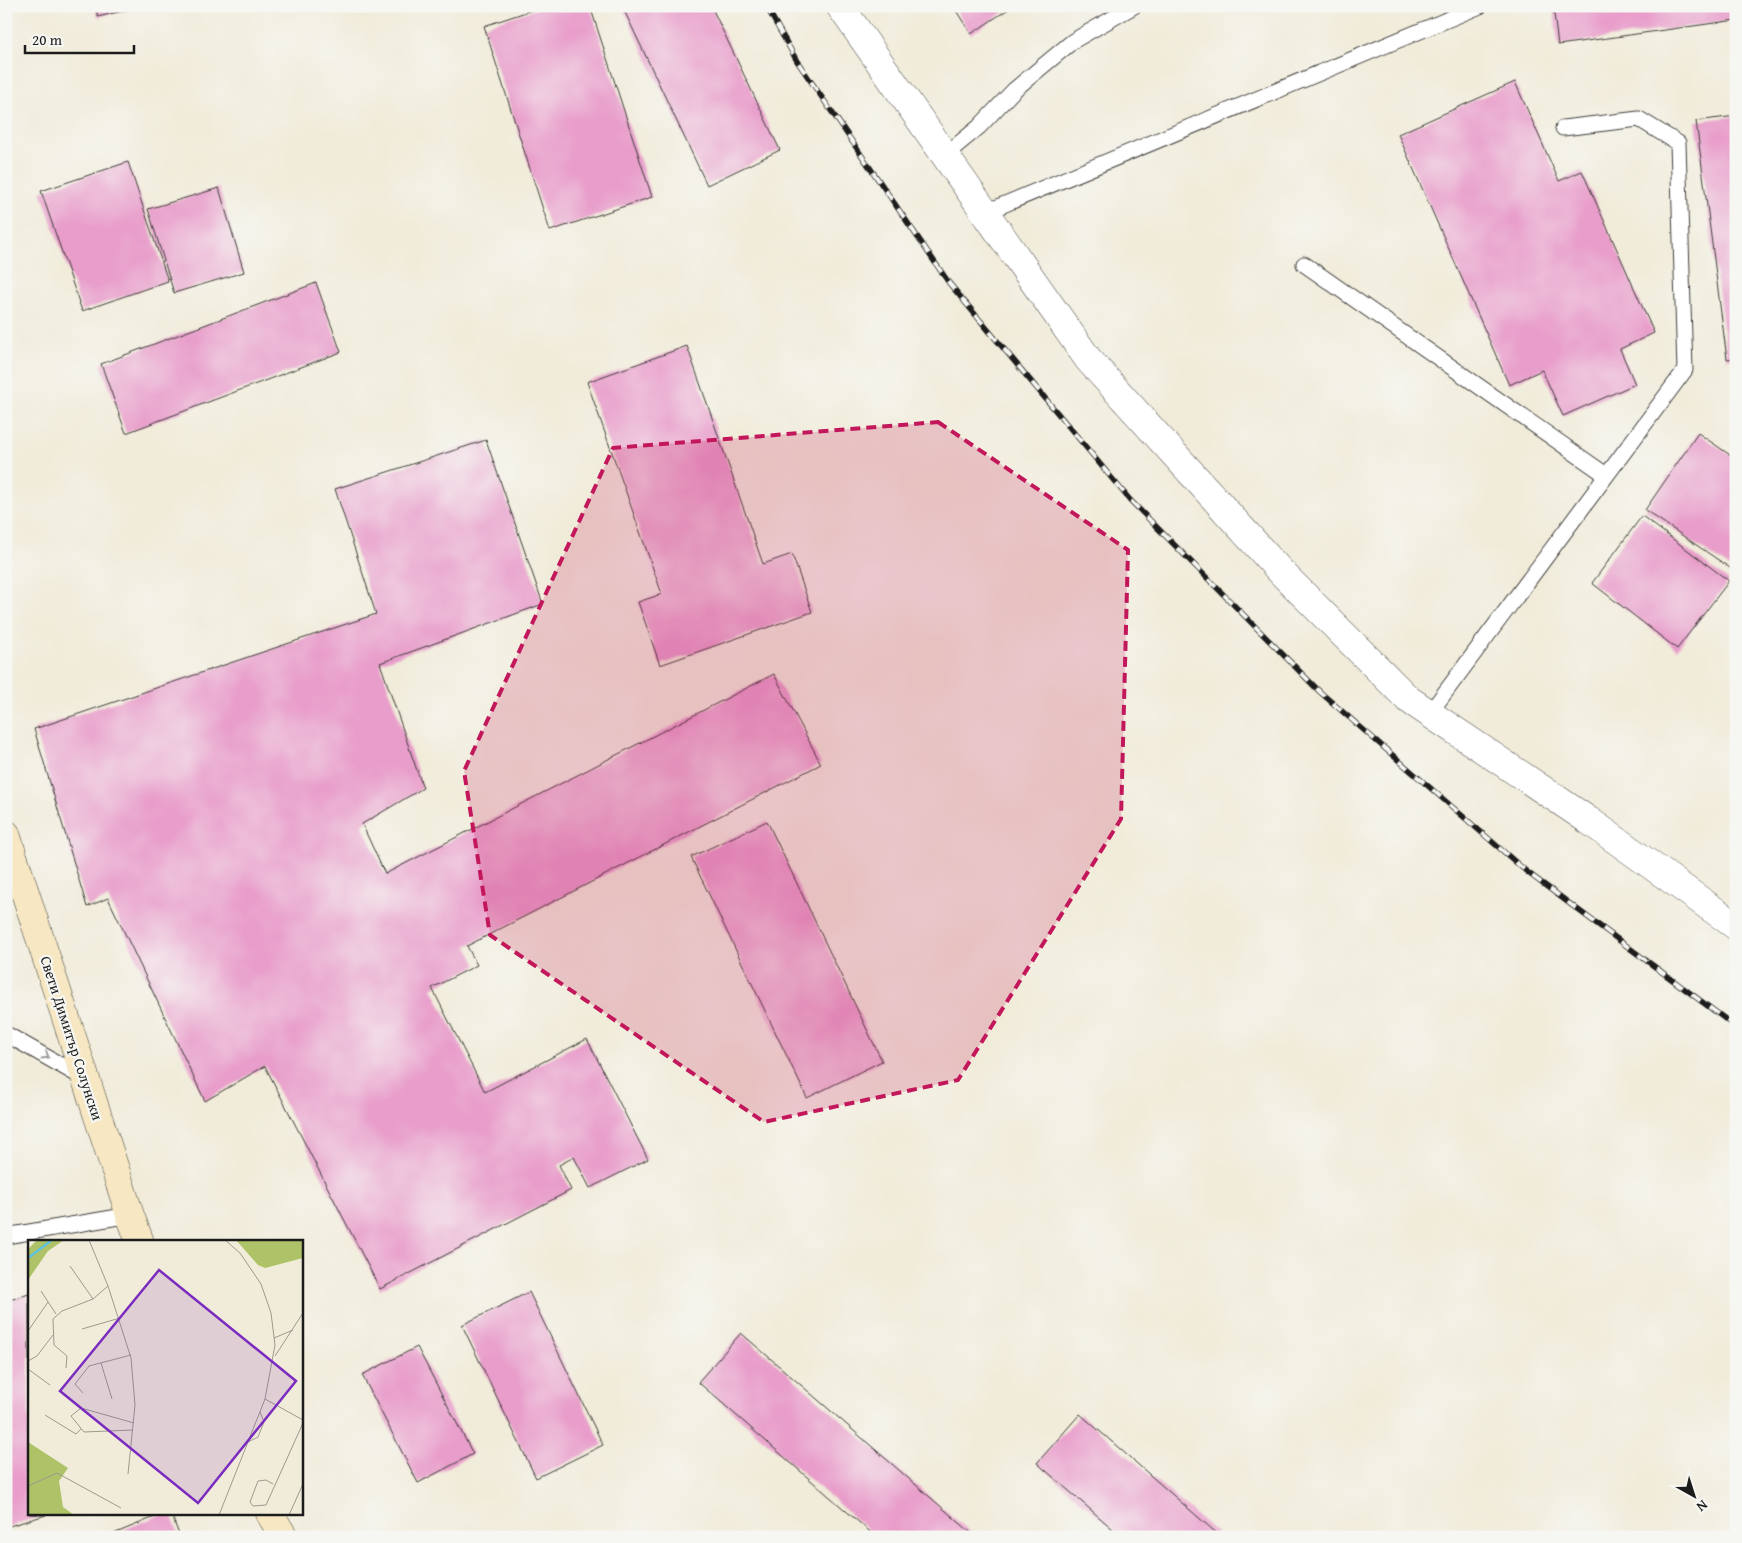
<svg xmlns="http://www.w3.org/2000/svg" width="1742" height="1543" viewBox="0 0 1742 1543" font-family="'Gentium Book Plus',serif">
<rect width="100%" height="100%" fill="#f6f6f2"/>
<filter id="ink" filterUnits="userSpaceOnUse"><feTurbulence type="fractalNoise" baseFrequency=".02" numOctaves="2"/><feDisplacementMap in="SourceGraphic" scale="10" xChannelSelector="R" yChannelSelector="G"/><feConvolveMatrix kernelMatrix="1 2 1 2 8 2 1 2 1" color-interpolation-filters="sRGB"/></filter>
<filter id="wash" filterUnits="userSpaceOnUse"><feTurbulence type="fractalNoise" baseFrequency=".0096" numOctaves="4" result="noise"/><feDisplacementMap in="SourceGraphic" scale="20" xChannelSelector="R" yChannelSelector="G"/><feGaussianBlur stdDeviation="1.12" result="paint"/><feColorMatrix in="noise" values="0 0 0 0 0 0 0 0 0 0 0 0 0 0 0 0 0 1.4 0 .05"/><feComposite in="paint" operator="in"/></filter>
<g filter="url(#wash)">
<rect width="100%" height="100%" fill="#f1ecda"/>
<g id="blocks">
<g fill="#e89dca">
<polygon points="95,6 138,6 138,7 98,17"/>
<polygon points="544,6 590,6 652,197 550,231 484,26"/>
<polygon points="622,6 711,6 780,150 707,185"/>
<polygon points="953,6 1013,6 971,34"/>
<polygon points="1553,6 1736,6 1736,20 1558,45"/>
<polygon points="1515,82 1559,181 1582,171 1654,333 1620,349 1635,384 1563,416 1542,370 1509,385 1398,134"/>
<polygon points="1736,116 1736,358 1727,359 1696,121"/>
<polygon points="128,162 168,281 82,311 41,191"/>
<polygon points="219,188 244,272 174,293 148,209"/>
<polygon points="316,283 341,352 126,433 101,364"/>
<polygon points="687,346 763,564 792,554 812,612 660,665 638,602 662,594 587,382"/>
<polygon points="1698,433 1736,459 1736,572 1645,510"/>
<polygon points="486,440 543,604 380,663 423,788 362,824 385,874 774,674 821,764 467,946 477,965 432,988 485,1092 587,1039 648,1159 590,1188 574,1157 559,1165 571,1190 380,1289 265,1066 205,1101 108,898 87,907 34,729 376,614 335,489"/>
<polygon points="1642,516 1729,581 1677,649 1592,583"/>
<polygon points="767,821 882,1061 807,1098 691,857"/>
<polygon points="529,1292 603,1445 536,1478 462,1325"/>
<polygon points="29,1294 29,1514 46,1515 6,1527 6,1301"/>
<polygon points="741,1333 976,1537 876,1537 698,1382"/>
<polygon points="417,1347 473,1454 418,1483 362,1375"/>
<polygon points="1080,1414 1221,1537 1122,1537 1037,1463"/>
<polygon points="162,1514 171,1514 180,1537 106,1537"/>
</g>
</g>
</g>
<g filter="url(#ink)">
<use href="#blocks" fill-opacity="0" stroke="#3c3b38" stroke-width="1"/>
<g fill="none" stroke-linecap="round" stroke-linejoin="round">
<g stroke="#3c3b38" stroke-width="17">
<g id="lane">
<polyline points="945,155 979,127 1014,90 1073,41 1134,6"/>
<polyline points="986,212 1480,6"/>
<polyline points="1304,264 1606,475"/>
<polyline points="1429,714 1685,370 1678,143 1639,119 1563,128"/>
<polyline points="6,1034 85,1079"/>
<polyline points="6,1236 130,1215"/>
</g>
</g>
<g stroke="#3c3b38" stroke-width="29">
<polyline id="street" points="840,6 1088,359 1281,572 1408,699 1588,820 1736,926"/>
</g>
<g stroke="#3c3b38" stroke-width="29">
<g id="secondary">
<polyline points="6,834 130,1215 140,1242"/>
<polyline points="270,1514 284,1537"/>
</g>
</g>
<use href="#lane" stroke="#fff" stroke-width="15"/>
<use href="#street" stroke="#fff" stroke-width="28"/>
<use href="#secondary" stroke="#f7e8c3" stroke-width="28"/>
<g stroke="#1c1c1c" stroke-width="5.5">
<polyline id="rail" points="766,6 797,61 949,283 1130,500 1320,692 1527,872 1736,1027"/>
</g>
<use href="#rail" stroke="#f6f6f2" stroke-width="4" stroke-dasharray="11" stroke-linecap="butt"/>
</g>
<defs><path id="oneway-chevron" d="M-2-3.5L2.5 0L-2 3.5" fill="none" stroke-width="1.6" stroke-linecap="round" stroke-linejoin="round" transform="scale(1.25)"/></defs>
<use stroke="#999" href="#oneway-chevron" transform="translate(46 1056) rotate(30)"/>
</g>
<path fill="#c2185b" fill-opacity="0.2" stroke="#c2185b" stroke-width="4" stroke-dasharray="10 6" stroke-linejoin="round" d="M938,422L1128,550L1121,819L958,1080L764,1122L490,935L464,771L613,448Z"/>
<g text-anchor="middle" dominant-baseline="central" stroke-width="4.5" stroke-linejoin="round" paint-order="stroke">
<g font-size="15" fill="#1c1c1c" stroke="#f6f6f2">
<text transform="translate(72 1038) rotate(72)">Свети Димитър Солунски</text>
</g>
</g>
<g transform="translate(28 1240)">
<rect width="275" height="275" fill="#f1ecda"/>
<path d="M9,0H36L20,11L0,40V9ZM208,0H275V18L237,28L230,25ZM0,202L40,228L31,241L35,267L46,275H0Z" fill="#aec367"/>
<path fill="none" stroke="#5fc2dd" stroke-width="2.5" d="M0,18L24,0"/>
<path fill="none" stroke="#9c998e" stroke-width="1" d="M61,0L80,46L103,118L107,165L100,234M42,26L65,59M13,51L28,74M54,89L92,78M0,91L20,62M246,98L265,90M247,116L275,73M0,121L9,116L25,95M73,123L84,159M38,128L39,116L26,105L25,79L34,71L65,59L80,46M0,129L22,145M55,153L47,144L61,126L103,115M237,159L275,180M17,175L48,194L53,189M105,190L56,192L43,176L53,168L106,183M220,202L230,197L236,182L232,172M245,244L238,240L230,241L222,262L225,266L238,265L275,183M0,246L29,233L93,268M191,275L237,159L247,105L243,73L233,44L212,13L197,0M261,275L275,244"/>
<path fill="#7b2cbf" fill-opacity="0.15" stroke="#7b2cbf" stroke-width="2.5" d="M131,30L268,141L170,263L32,151Z"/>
<rect width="275" height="275" fill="none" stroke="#1c1c1c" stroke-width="2.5"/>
</g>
<rect width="1742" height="1543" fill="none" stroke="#f6f6f2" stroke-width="25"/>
<g transform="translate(1694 1496) rotate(141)" stroke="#f6f6f2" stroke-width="4" paint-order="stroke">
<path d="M0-4L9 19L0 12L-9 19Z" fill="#1c1c1c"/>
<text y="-8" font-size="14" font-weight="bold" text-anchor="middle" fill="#1c1c1c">N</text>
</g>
<path d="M25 45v8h109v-8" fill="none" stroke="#1c1c1c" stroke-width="2.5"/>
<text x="32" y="45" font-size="15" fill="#1c1c1c" stroke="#f6f6f2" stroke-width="4" paint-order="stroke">20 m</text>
</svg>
